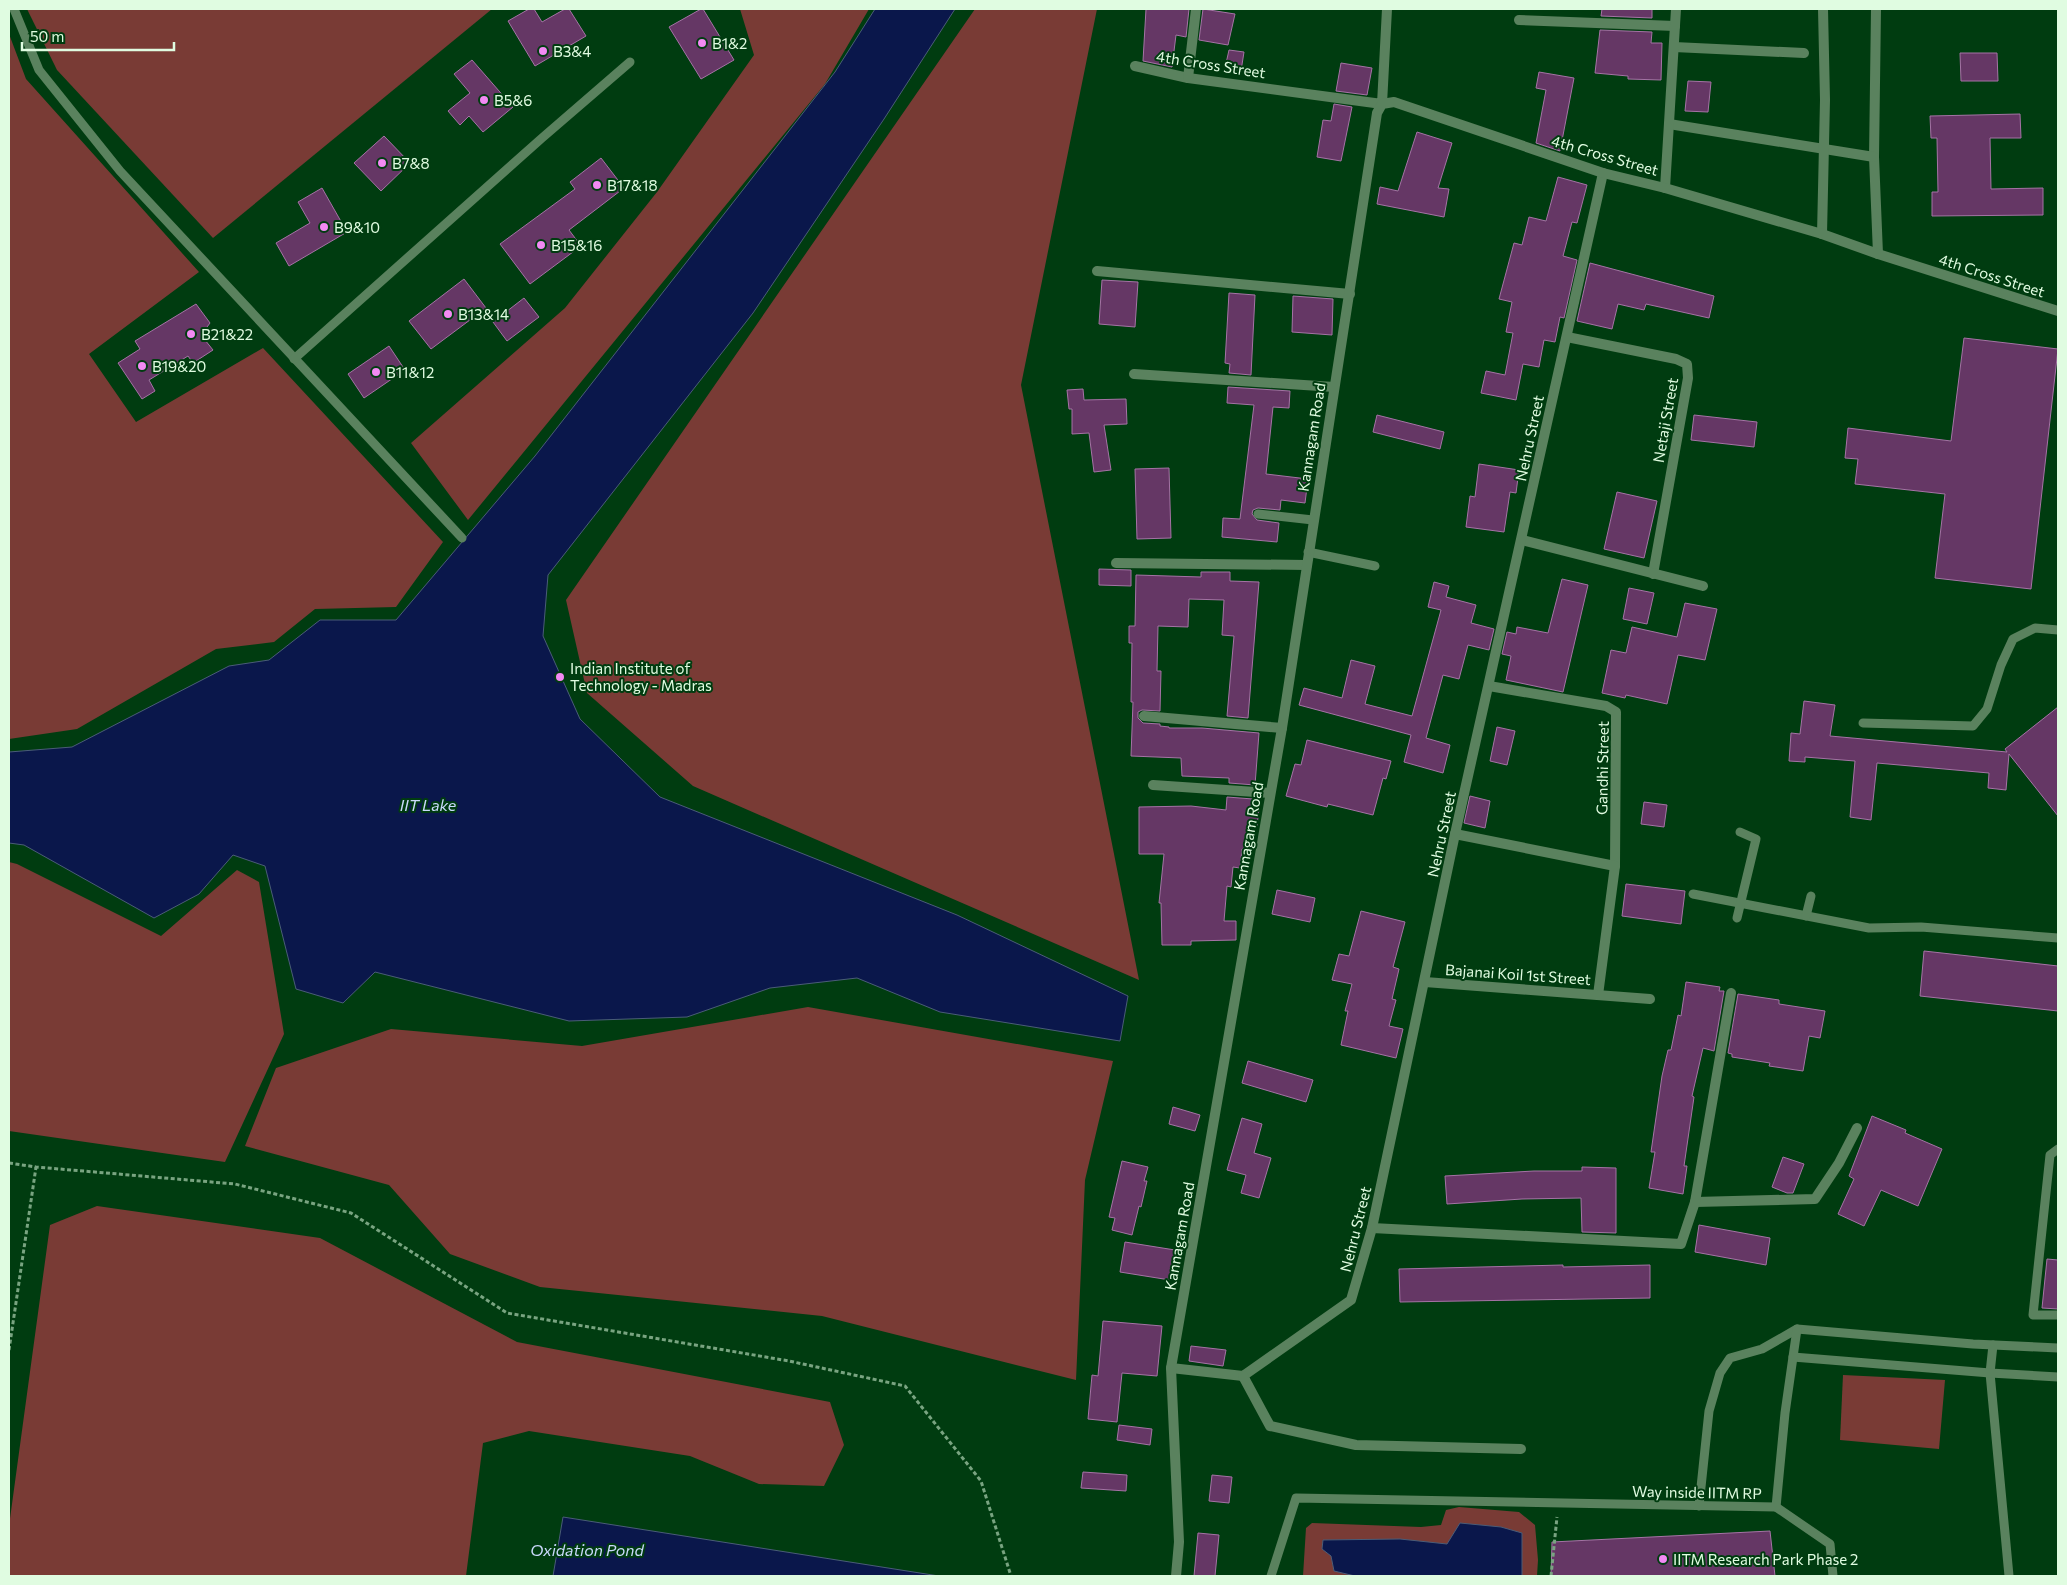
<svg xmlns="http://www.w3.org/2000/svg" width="2067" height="1585" viewBox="0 0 2067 1585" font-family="Commissioner,sans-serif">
<rect width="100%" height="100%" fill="#003c10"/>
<g fill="#793b35">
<polygon points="27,9 492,9 213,238 57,70"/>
<polygon points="740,9 869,9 825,84 468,520 411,443 565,308 657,192 754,55"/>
<polygon points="975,9 1097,9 1021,385 1139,980 693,786 587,693 566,600"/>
<polygon points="9,34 26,79 199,272 89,354 136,422 263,348 443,542 396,607 315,609 274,642 216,649 77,729 9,739"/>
<polygon points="9,862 17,864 161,936 237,870 259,882 284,1034 225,1162 9,1131"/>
<polygon points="808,1007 1113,1061 1085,1180 1076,1380 822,1316 540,1287 450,1254 389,1185 245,1146 276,1068 391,1029 582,1046"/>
<polygon points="97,1206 320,1238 517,1342 830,1402 844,1445 824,1486 759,1484 690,1456 529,1431 483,1443 466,1576 9,1576 9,1526 50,1225"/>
<polygon points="1843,1375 1945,1380 1939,1449 1840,1440"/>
<polygon points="1459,1507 1519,1512 1535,1525 1538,1560 1537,1576 1303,1576 1306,1528 1312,1523 1421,1527 1441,1525 1446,1510"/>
</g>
<g fill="#0a174b" stroke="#4a5c78">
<polygon points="875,9 955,9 884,119 753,313 548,575 543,636 580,719 660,797 957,915 1128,996 1120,1041 940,1012 857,978 770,988 687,1017 569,1021 375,972 343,1003 296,989 265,866 233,855 199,894 154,918 24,845 9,843 9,752 72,747 229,666 269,660 320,620 396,620 535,456 835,72"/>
<polygon points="563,1517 939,1576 553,1576"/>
<polygon points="1460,1523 1501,1527 1522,1533 1522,1576 1355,1576 1334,1571 1331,1556 1322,1549 1323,1540 1400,1539 1447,1544"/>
</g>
<g fill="#653765" stroke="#a573a5">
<polygon points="529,9 534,9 542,22 565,9 569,9 586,36 535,66 508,21"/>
<polygon points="701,9 703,9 734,60 701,79 669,27"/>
<polygon points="1146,9 1189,9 1186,37 1176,35 1172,67 1143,61"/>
<polygon points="1203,9 1235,14 1228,45 1199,40"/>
<polygon points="1602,9 1652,9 1652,18 1601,16"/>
<polygon points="1600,30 1652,32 1651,43 1662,43 1661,80 1628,79 1628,76 1595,73"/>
<polygon points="1229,50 1244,52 1241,71 1225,68"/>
<polygon points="1960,53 1997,53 1998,81 1961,81"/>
<polygon points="472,60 513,107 483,132 469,116 460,125 448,111 470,93 454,74"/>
<polygon points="1341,63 1372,68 1367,95 1336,91"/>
<polygon points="1539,72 1574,78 1560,151 1536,143 1546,90 1536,88"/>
<polygon points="1688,81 1711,82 1708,112 1685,111"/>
<polygon points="1334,104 1352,107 1341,161 1317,157 1323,120 1331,121"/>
<polygon points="2020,114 2021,138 1990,138 1991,189 2043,188 2043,215 1932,216 1932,192 1938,192 1937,138 1931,138 1930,116"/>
<polygon points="1417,132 1452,143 1438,188 1449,189 1444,217 1377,204 1380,187 1398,191"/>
<polygon points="384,136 410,163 381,191 354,163"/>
<polygon points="601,158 624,188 569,230 581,246 530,284 500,244 575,189 570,182"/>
<polygon points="1558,177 1587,185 1577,223 1572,222 1563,256 1577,260 1564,318 1560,317 1555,342 1544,340 1539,367 1523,364 1516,400 1481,393 1486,371 1505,375 1513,333 1506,332 1512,302 1499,299 1514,243 1522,245 1529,217 1546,221"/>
<polygon points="322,188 347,232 289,266 276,243 310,223 298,202"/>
<polygon points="1590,263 1714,296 1709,318 1646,304 1644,310 1618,304 1612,329 1577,321"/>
<polygon points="464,279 486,308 431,349 409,321"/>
<polygon points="1102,280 1138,282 1135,327 1099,324"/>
<polygon points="1229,293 1255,295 1251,375 1229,373 1230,364 1225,363"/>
<polygon points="1293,296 1333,299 1332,335 1292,332"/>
<polygon points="524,298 539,317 507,341 493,322"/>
<polygon points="196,304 210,323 201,335 213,350 193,363 188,356 149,380 155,391 142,399 118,363 140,349 135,341"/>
<polygon points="1964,338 2058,349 2031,589 1935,578 1945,494 1855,484 1858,459 1845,458 1848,428 1951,441"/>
<polygon points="389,346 405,370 364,398 348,374"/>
<polygon points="1228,387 1290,391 1289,408 1273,407 1266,474 1308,479 1305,503 1281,500 1280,510 1258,508 1253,510 1252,514 1257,520 1279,523 1277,542 1222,537 1223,518 1240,519 1254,405 1227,403"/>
<polygon points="1083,389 1084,400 1126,399 1127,424 1104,425 1111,470 1094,472 1089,433 1072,434 1072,409 1069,409 1067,390"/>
<polygon points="1377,415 1444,432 1440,449 1373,432"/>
<polygon points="1694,415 1757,422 1754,447 1691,440"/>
<polygon points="1479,464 1519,470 1516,493 1510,492 1504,532 1466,527 1470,496 1475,497"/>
<polygon points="1169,468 1171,538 1137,539 1135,469"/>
<polygon points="1617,492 1657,501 1644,558 1604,549"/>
<polygon points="1099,569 1131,570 1131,586 1099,585"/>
<polygon points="1201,572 1230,572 1230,581 1259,582 1248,718 1227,716 1234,636 1222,635 1224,600 1189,599 1188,627 1158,626 1157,671 1161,671 1160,711 1142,710 1138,712 1138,718 1143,723 1160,724 1160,726 1169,727 1169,728 1202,728 1259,733 1255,785 1229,783 1229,778 1182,776 1181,758 1131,756 1133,702 1131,702 1132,643 1129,643 1129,626 1135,626 1136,575 1201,577"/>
<polygon points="1562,579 1588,585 1563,692 1506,680 1511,656 1502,654 1507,632 1516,634 1517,627 1548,633"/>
<polygon points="1434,582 1449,586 1446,597 1476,605 1471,623 1494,629 1489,650 1468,645 1459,679 1443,675 1426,738 1450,745 1443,773 1404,762 1411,735 1299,705 1304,688 1342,698 1351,660 1375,666 1365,704 1412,716 1441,610 1428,607"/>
<polygon points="1629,588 1654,593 1647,624 1623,619"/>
<polygon points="1685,603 1717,609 1705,660 1678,655 1667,704 1626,695 1625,698 1602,693 1611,650 1626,653 1632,627 1677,637"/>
<polygon points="1804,701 1835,705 1830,736 2007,752 2005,749 2058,707 2058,816 2009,754 2006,790 1988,788 1989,773 1877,763 1871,820 1850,817 1855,761 1805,757 1805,762 1789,761 1791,733 1800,734"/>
<polygon points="1497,727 1515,731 1507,765 1490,761"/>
<polygon points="1307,740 1391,761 1386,779 1383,778 1373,815 1328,804 1327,807 1286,796 1295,764 1301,765"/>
<polygon points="1470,796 1490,801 1485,828 1464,823"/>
<polygon points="1227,797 1253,799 1253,807 1259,808 1257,826 1250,825 1247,850 1242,849 1240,868 1233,867 1231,887 1227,886 1224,921 1236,921 1236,940 1191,941 1191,945 1162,945 1161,903 1159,903 1164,854 1139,854 1139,807 1191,806 1226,810"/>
<polygon points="1644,802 1667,805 1664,827 1641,824"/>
<polygon points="1626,884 1685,891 1681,924 1622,916"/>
<polygon points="1277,890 1315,898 1310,922 1272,914"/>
<polygon points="1361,911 1405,922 1393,967 1399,969 1392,999 1396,1000 1389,1026 1403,1029 1396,1058 1341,1045 1348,1011 1345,1011 1352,984 1332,980 1339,954 1349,956"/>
<polygon points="1924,951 2058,966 2058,1011 1920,996"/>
<polygon points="1686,982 1720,987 1719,991 1724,991 1714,1051 1703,1048 1692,1096 1694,1097 1684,1166 1687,1166 1683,1194 1649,1188 1655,1152 1651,1152 1662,1076 1668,1050 1671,1050 1678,1015 1681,1016"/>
<polygon points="1738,994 1779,1000 1779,1004 1825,1011 1820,1038 1809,1036 1803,1071 1769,1066 1770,1063 1732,1057 1732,1054 1728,1053"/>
<polygon points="1248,1061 1313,1080 1306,1102 1242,1083"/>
<polygon points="1173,1107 1200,1115 1195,1131 1169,1124"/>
<polygon points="1872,1116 1906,1130 1905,1133 1942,1149 1918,1206 1881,1190 1864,1226 1838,1214 1854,1179 1849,1176"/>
<polygon points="1242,1118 1262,1124 1254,1153 1271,1158 1259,1198 1241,1193 1246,1175 1227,1170"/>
<polygon points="1783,1157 1804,1164 1793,1193 1787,1193 1772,1187"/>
<polygon points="1122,1161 1148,1167 1144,1181 1147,1181 1141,1207 1139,1206 1132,1235 1112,1230 1115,1218 1109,1217"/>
<polygon points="1582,1167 1616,1168 1616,1233 1582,1232 1581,1198 1522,1199 1447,1204 1445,1176 1534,1171 1582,1171"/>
<polygon points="1699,1225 1770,1238 1766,1265 1695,1252"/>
<polygon points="1125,1242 1175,1250 1170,1280 1120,1272"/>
<polygon points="2047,1259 2058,1260 2058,1309 2042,1308"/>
<polygon points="1563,1265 1563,1267 1650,1265 1650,1298 1400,1302 1399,1269"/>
<polygon points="1103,1321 1162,1326 1157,1376 1122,1373 1117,1422 1088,1419 1092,1375 1098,1376"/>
<polygon points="1191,1346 1226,1350 1223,1366 1189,1361"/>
<polygon points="1119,1425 1152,1429 1150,1445 1117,1440"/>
<polygon points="1083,1472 1127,1475 1126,1491 1081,1488"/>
<polygon points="1212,1475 1232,1477 1229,1503 1209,1501"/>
<polygon points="1770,1531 1775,1576 1551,1576 1552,1542"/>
<polygon points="1198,1533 1219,1535 1215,1576 1194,1576"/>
</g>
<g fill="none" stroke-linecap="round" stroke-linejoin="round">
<g stroke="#79a481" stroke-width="3" stroke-dasharray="4 2.5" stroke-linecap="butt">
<polyline points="9,1163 36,1167 235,1184 351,1213 507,1313 789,1361 905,1386 981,1481 1011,1576"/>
<polyline points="9,1350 36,1167"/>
<polyline points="1551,1576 1557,1517"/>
</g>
<g stroke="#5a825e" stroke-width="9">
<polyline points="14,9 39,70 120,171 462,538"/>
<polyline points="294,359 542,138 630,62"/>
<polyline points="1258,514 1313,520"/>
<polyline points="1308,552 1375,566"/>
<polyline points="1863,723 1973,726 1987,709 2001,665 2013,639 2035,628 2058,630"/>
<polyline points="1693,894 1869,928 1921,927 2058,938"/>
<polyline points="1806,916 1811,896"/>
<polyline points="1737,918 1756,839 1740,832"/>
<polyline points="2058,1149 2050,1155 2033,1315 2058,1315"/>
<polyline points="1993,1345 1990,1373 2009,1576"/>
<polyline points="1793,1357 1990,1373 2058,1377"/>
<polyline points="1699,1506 1709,1411 1720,1373 1730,1358 1762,1349 1797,1329 1973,1344 2058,1348"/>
<polyline points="1776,1507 1830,1544 1833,1576"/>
<polyline points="1271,1576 1296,1498 1776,1507 1785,1413 1797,1329"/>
</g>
<g stroke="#5a825e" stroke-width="10">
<polyline points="1876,9 1874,157 1878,254"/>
<polyline points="1519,20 1675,26"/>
<polyline points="1674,47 1804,53"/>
<polyline points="1135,66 1188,78 1382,104 1387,9"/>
<polyline points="1188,78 1196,9"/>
<polyline points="1669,124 1874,157"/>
<polyline points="1665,188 1676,9"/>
<polyline points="1822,234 1825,100 1823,9"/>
<polyline points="1097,271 1350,294"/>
<polyline points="1567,337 1676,359 1687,364 1688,378 1653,574"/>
<polyline points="1134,374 1334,387"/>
<polyline points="1522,540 1703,586"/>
<polyline points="1116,563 1307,565"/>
<polyline points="1489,686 1606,706 1616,712 1615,866 1598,995"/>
<polyline points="1144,716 1282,728"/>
<polyline points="1153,785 1270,793"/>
<polyline points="1455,834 1615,866"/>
<polyline points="1425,982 1650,999"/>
<polyline points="1695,1202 1815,1199 1839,1163 1857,1128"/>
<polyline points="1372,1228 1681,1244 1695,1202 1731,993"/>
<polyline points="1171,1368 1243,1376 1351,1300 1372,1228 1455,834 1603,173"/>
<polyline points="1243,1376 1270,1426 1356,1445 1521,1449"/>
</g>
<polyline stroke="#5a825e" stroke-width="10" points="1176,1576 1179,1542 1171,1368 1282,728 1377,113 1382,104 1394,102 1603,173 1665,188 1822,234 1878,254 2058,311"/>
</g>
<g fill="#f28af3" stroke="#003c10" stroke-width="2">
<circle cx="702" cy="43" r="5"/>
<circle cx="543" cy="51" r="5"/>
<circle cx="484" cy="100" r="5"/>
<circle cx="382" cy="163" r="5"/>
<circle cx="597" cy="185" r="5"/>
<circle cx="324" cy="227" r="5"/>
<circle cx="541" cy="245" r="5"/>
<circle cx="448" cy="314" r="5"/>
<circle cx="191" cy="334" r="5"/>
<circle cx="142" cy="366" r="5"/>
<circle cx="376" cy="372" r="5"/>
<circle cx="560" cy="677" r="5"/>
<circle cx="1663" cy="1559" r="5"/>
</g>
<g text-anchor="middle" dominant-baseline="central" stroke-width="4" stroke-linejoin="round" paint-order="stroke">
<g font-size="15" fill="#e0fce1" stroke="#003c10" text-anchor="start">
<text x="712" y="43">B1&amp;2</text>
<text x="553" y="51">B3&amp;4</text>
<text x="494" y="100">B5&amp;6</text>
<text x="392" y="163">B7&amp;8</text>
<text x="607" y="185">B17&amp;18</text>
<text x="334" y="227">B9&amp;10</text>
<text x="551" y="245">B15&amp;16</text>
<text x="458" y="314">B13&amp;14</text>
<text x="201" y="334">B21&amp;22</text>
<text x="152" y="366">B19&amp;20</text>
<text x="386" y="372">B11&amp;12</text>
<text x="570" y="668">Indian Institute of<tspan x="570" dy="17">Technology - Madras</tspan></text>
<text x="1673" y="1559">IITM Research Park Phase 2</text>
</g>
<g font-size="15" fill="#e0fce1" stroke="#003c10">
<text transform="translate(1211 64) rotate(9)">4th Cross Street</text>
<text transform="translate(1605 155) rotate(16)">4th Cross Street</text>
<text transform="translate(1992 275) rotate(18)">4th Cross Street</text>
<text transform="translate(1665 420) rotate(-80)">Netaji Street</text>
<text transform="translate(1311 437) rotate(-81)">Kannagam Road</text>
<text transform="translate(1529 438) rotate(-78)">Nehru Street</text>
<text transform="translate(1602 768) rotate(-89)">Gandhi Street</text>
<text transform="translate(1441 834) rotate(-78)">Nehru Street</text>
<text transform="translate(1248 836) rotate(-80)">Kannagam Road</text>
<text transform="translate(1518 974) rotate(4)">Bajanai Koil 1st Street</text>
<text transform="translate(1355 1229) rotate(-76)">Nehru Street</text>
<text transform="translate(1179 1236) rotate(-80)">Kannagam Road</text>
<text transform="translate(1697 1492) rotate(1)">Way inside IITM RP</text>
</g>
<g font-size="16" font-style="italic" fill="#cad9fc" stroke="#003c10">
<text x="428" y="804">IIT Lake</text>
<text x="587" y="1549">Oxidation Pond</text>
</g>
</g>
<rect width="2067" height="1585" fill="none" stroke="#e0fce1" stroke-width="20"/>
<path d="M22 42v8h152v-8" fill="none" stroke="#e0fce1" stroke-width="2.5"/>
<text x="30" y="42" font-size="15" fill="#e0fce1" stroke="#003c10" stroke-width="4" paint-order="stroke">50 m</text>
</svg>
